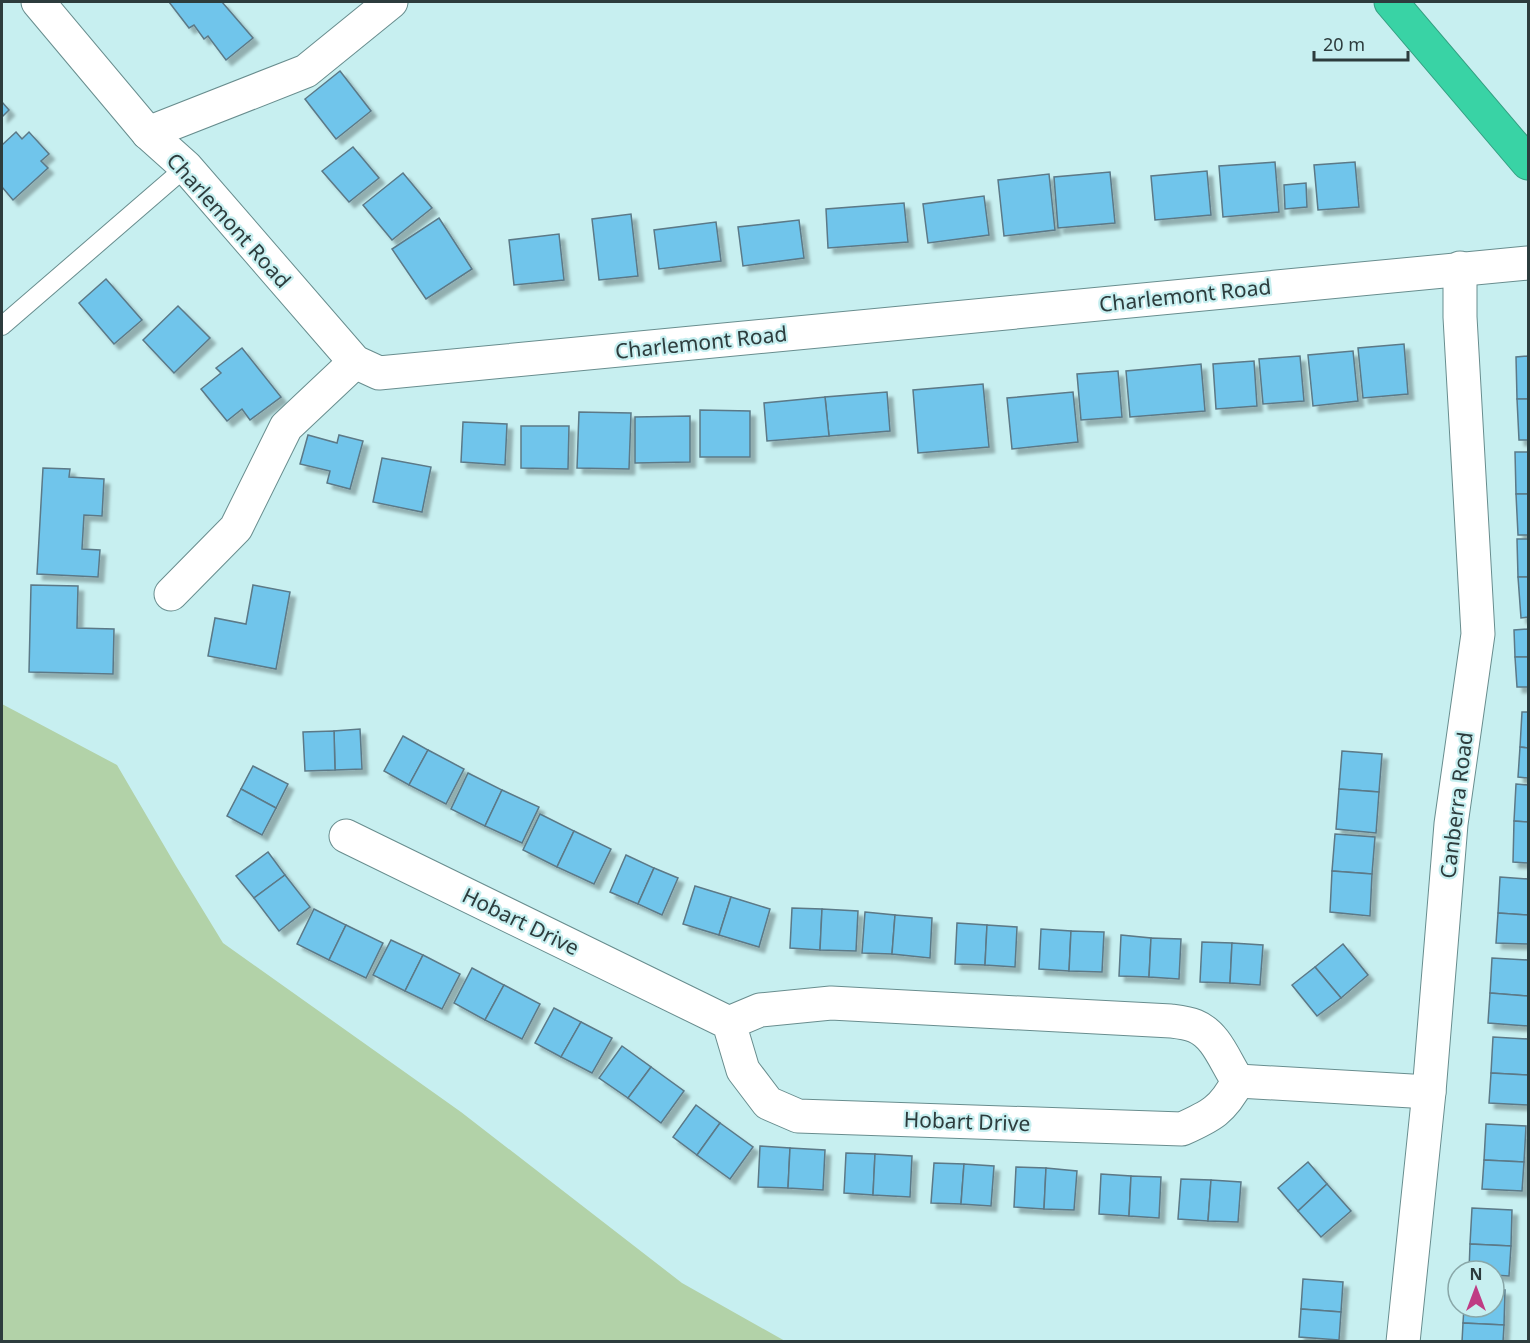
<svg xmlns="http://www.w3.org/2000/svg" width="1530" height="1343" viewBox="0 0 1530 1343" font-family="'Noto Sans',sans-serif">
<defs>
<filter id="shadow"><feDropShadow dx="5.5" dy="5.5" stdDeviation="1.5" flood-color="#0004"/></filter>
</defs>
<rect width="100%" height="100%" fill="#c7eff0"/>
<polygon fill="#b2d2a8" points="2,704 117,765 176,866 223,943 461,1112 682,1283 785,1341 2,1341"/>
<g fill="#70c5eb" stroke="#5b7987" stroke-width="1.5" filter="url(#shadow)">
<polygon points="169,2 222,2 253,38 226,60 208,36 204,39 194,25 189,28"/>
<polygon points="340,71 371,111 336,139 305,99"/>
<polygon points="2,102 9,110 2,117"/>
<polygon points="16,132 22,139 29,132 49,154 41,161 48,168 13,200 2,187 2,145"/>
<polygon points="353,147 379,178 349,202 322,171"/>
<polygon points="1275,162 1279,212 1223,217 1219,166"/>
<polygon points="1355,162 1359,207 1318,210 1314,165"/>
<polygon points="1207,171 1211,215 1155,220 1151,176"/>
<polygon points="1110,172 1115,223 1058,228 1054,177"/>
<polygon points="403,173 432,208 392,240 363,205"/>
<polygon points="1049,174 1055,230 1004,236 998,180"/>
<polygon points="1306,183 1307,207 1285,209 1284,185"/>
<polygon points="984,196 989,235 928,243 923,204"/>
<polygon points="904,203 908,242 828,248 826,209"/>
<polygon points="631,214 638,276 599,280 592,219"/>
<polygon points="439,218 472,269 426,299 392,249"/>
<polygon points="799,220 804,258 743,266 738,227"/>
<polygon points="716,222 721,261 659,269 654,230"/>
<polygon points="559,234 564,280 514,285 509,240"/>
<polygon points="106,279 142,320 114,344 79,303"/>
<polygon points="178,306 210,338 174,373 143,340"/>
<polygon points="1404,344 1408,394 1363,398 1358,348"/>
<polygon points="242,348 281,397 250,420 242,409 227,421 201,389 221,373 216,368"/>
<polygon points="1353,351 1358,401 1313,406 1308,355"/>
<polygon points="1300,356 1304,401 1263,404 1259,359"/>
<polygon points="1528,356 1528,399 1517,399 1516,357"/>
<polygon points="1254,361 1257,406 1216,409 1213,364"/>
<polygon points="1201,364 1205,411 1130,417 1126,371"/>
<polygon points="1118,371 1122,417 1081,420 1077,374"/>
<polygon points="983,384 989,447 918,453 913,390"/>
<polygon points="887,392 890,431 829,436 825,397"/>
<polygon points="1073,392 1078,442 1012,449 1007,398"/>
<polygon points="825,397 829,436 767,441 764,403"/>
<polygon points="1517,399 1528,399 1528,440 1519,440"/>
<polygon points="700,410 750,411 750,457 700,457"/>
<polygon points="579,412 631,413 629,469 577,468"/>
<polygon points="690,416 690,462 635,463 635,417"/>
<polygon points="463,422 507,424 505,465 461,462"/>
<polygon points="521,426 569,426 568,469 521,468"/>
<polygon points="308,435 337,443 339,435 363,441 350,489 327,483 330,471 300,464"/>
<polygon points="1515,452 1528,452 1528,494 1516,494"/>
<polygon points="382,458 431,467 422,512 373,502"/>
<polygon points="43,468 70,469 69,477 104,479 102,516 84,515 82,549 100,550 98,577 37,574"/>
<polygon points="1516,494 1528,494 1528,535 1518,535"/>
<polygon points="1517,539 1528,539 1528,577 1518,577"/>
<polygon points="1518,577 1528,577 1528,617 1521,618"/>
<polygon points="31,585 78,586 77,628 114,629 113,674 29,672"/>
<polygon points="253,585 290,592 276,669 208,656 215,618 246,624"/>
<polygon points="1528,629 1528,657 1515,657 1514,630"/>
<polygon points="1515,657 1528,657 1528,687 1517,687"/>
<polygon points="1522,712 1528,712 1528,748 1520,747"/>
<polygon points="360,729 362,769 335,770 334,731"/>
<polygon points="334,731 335,770 305,771 303,732"/>
<polygon points="403,736 428,750 409,785 384,771"/>
<polygon points="1520,747 1528,748 1528,778 1518,777"/>
<polygon points="428,750 464,769 446,804 409,785"/>
<polygon points="1342,751 1382,754 1379,792 1339,789"/>
<polygon points="253,766 288,784 276,808 241,789"/>
<polygon points="468,773 502,790 485,826 451,809"/>
<polygon points="1516,784 1528,785 1528,822 1514,821"/>
<polygon points="241,789 276,808 262,835 227,816"/>
<polygon points="1339,789 1379,792 1376,833 1336,829"/>
<polygon points="502,790 539,807 522,843 485,826"/>
<polygon points="540,814 574,831 557,867 523,850"/>
<polygon points="1514,821 1528,822 1528,863 1513,862"/>
<polygon points="574,831 611,849 594,884 557,867"/>
<polygon points="1335,834 1375,837 1372,874 1332,871"/>
<polygon points="268,852 285,875 254,898 236,876"/>
<polygon points="626,855 654,868 638,904 610,892"/>
<polygon points="654,868 678,878 662,915 638,904"/>
<polygon points="1332,871 1372,874 1370,916 1330,912"/>
<polygon points="285,875 310,907 279,931 254,898"/>
<polygon points="1500,877 1528,879 1528,915 1498,913"/>
<polygon points="695,886 731,897 719,935 683,924"/>
<polygon points="731,897 770,909 759,947 719,935"/>
<polygon points="792,908 822,909 820,950 790,948"/>
<polygon points="314,909 346,925 329,960 297,944"/>
<polygon points="822,909 858,911 856,951 820,950"/>
<polygon points="865,912 895,915 892,954 862,953"/>
<polygon points="1498,913 1528,915 1528,944 1496,943"/>
<polygon points="895,915 932,918 930,958 892,954"/>
<polygon points="957,923 987,925 985,965 955,964"/>
<polygon points="346,925 383,943 366,978 329,960"/>
<polygon points="987,925 1017,927 1015,967 985,965"/>
<polygon points="1041,929 1071,931 1069,971 1039,969"/>
<polygon points="1071,931 1104,932 1102,972 1069,971"/>
<polygon points="1121,935 1151,938 1149,977 1119,976"/>
<polygon points="1151,938 1181,939 1179,979 1149,977"/>
<polygon points="391,940 423,955 405,991 373,975"/>
<polygon points="1202,942 1232,943 1230,983 1200,982"/>
<polygon points="1232,943 1263,945 1260,985 1230,983"/>
<polygon points="1343,944 1368,975 1341,998 1315,967"/>
<polygon points="423,955 460,974 442,1009 405,991"/>
<polygon points="1492,958 1528,960 1528,996 1490,993"/>
<polygon points="1315,967 1341,998 1317,1016 1292,985"/>
<polygon points="472,968 504,985 485,1020 454,1003"/>
<polygon points="504,985 540,1004 522,1039 485,1020"/>
<polygon points="1490,993 1528,996 1528,1026 1488,1023"/>
<polygon points="554,1008 581,1022 561,1057 535,1043"/>
<polygon points="581,1022 612,1038 592,1073 561,1057"/>
<polygon points="1493,1037 1528,1039 1528,1075 1491,1073"/>
<polygon points="622,1046 651,1067 628,1098 599,1078"/>
<polygon points="651,1067 684,1091 661,1123 628,1098"/>
<polygon points="1491,1073 1528,1075 1528,1105 1489,1103"/>
<polygon points="696,1105 720,1123 697,1155 673,1137"/>
<polygon points="720,1123 753,1147 730,1179 697,1155"/>
<polygon points="1486,1124 1526,1126 1524,1162 1484,1160"/>
<polygon points="760,1146 790,1148 788,1188 758,1187"/>
<polygon points="790,1148 825,1150 823,1190 788,1188"/>
<polygon points="846,1153 875,1154 873,1195 844,1193"/>
<polygon points="875,1154 912,1156 910,1197 873,1195"/>
<polygon points="1484,1160 1524,1162 1522,1191 1482,1189"/>
<polygon points="1308,1162 1327,1184 1298,1211 1278,1188"/>
<polygon points="934,1163 964,1164 961,1204 931,1203"/>
<polygon points="964,1164 994,1166 991,1206 961,1204"/>
<polygon points="1016,1167 1046,1168 1044,1209 1014,1207"/>
<polygon points="1046,1168 1077,1171 1074,1210 1044,1209"/>
<polygon points="1101,1174 1131,1176 1129,1216 1099,1214"/>
<polygon points="1131,1176 1161,1177 1159,1218 1129,1216"/>
<polygon points="1181,1179 1211,1180 1208,1221 1178,1219"/>
<polygon points="1211,1180 1241,1182 1238,1222 1208,1221"/>
<polygon points="1327,1184 1351,1211 1321,1237 1298,1211"/>
<polygon points="1472,1208 1512,1210 1511,1246 1470,1244"/>
<polygon points="1470,1244 1511,1246 1509,1276 1494,1275 1494,1271 1469,1271"/>
<polygon points="1303,1279 1343,1282 1341,1312 1301,1309"/>
<polygon points="1494,1289 1505,1290 1504,1325 1463,1323 1464,1307 1494,1307"/>
<polygon points="1301,1309 1341,1312 1339,1340 1299,1337"/>
<polygon points="1463,1323 1504,1325 1503,1342 1462,1342"/>
</g>
<g fill="none" stroke-linecap="round" stroke-linejoin="round">
<g stroke="#688d8e" stroke-width="20">
<polyline id="lane" points="2,326 186,167"/>
</g>
<g stroke="#688d8e" stroke-width="35">
<g id="street">
<polyline points="38,2 148,133 186,167 355,362 379,373 1528,263"/>
<polyline points="148,133 306,71 391,2"/>
<polyline points="171,594 236,528 286,427 355,362"/>
<path d="M346,836L729,1023L743,1070L768,1103L798,1116L1182,1129C1211,1116 1223,1110 1238,1081C1225,1062 1217,1035 1195,1026C1188,1023 1179,1022 1171,1021L831,1003L760,1010L729,1023"/>
<polyline points="1238,1081 1429,1092"/>
<polyline points="1403,1342 1429,1092 1451,824 1478,634 1460,317 1460,268"/>
</g>
</g>
<g stroke="#359e81" stroke-width="35">
<polyline id="highway" points="1391,2 1528,163"/>
</g>
<use href="#lane" stroke="#fff" stroke-width="18"/>
<use href="#street" stroke="#fff" stroke-width="33"/>
<use href="#highway" stroke="#39d3a5" stroke-width="33"/>
</g>
<g text-anchor="middle" dominant-baseline="central" stroke-width="4.5" stroke-linejoin="round" paint-order="stroke">
<g font-size="21" fill="#2d3c3d" stroke="#c7eff0">
<text transform="translate(229 220) rotate(48)">Charlemont Road</text>
<text transform="translate(1185 295) rotate(-6)">Charlemont Road</text>
<text transform="translate(701 342) rotate(-6)">Charlemont Road</text>
<text transform="translate(1456 805) rotate(-83)">Canberra Road</text>
<text transform="translate(521 921) rotate(26)">Hobart Drive</text>
<text transform="translate(967 1121) rotate(2)">Hobart Drive</text>
</g>
</g>
<rect width="1530" height="1343" fill="none" stroke="#2d3c3d" stroke-width="6"/>
<g transform="translate(1476 1289)"><circle r="28" fill="#c7eff0" stroke="#89a7a8" stroke-width="1.5"/>
<path d="M0-4.5L10 22L0 15L-10 22Z" fill="#bf3c84"/>
<text y="-9" font-size="16" font-weight="bold" text-anchor="middle" fill="#2d3c3d">N</text>
</g>
<path d="M1314 51v9h94v-9" fill="none" stroke="#2d3c3d" stroke-width="3"/>
<text x="1323" y="51" font-size="18" fill="#2d3c3d" stroke="#c7eff0" stroke-width="4.5" paint-order="stroke">20 m</text>
</svg>
